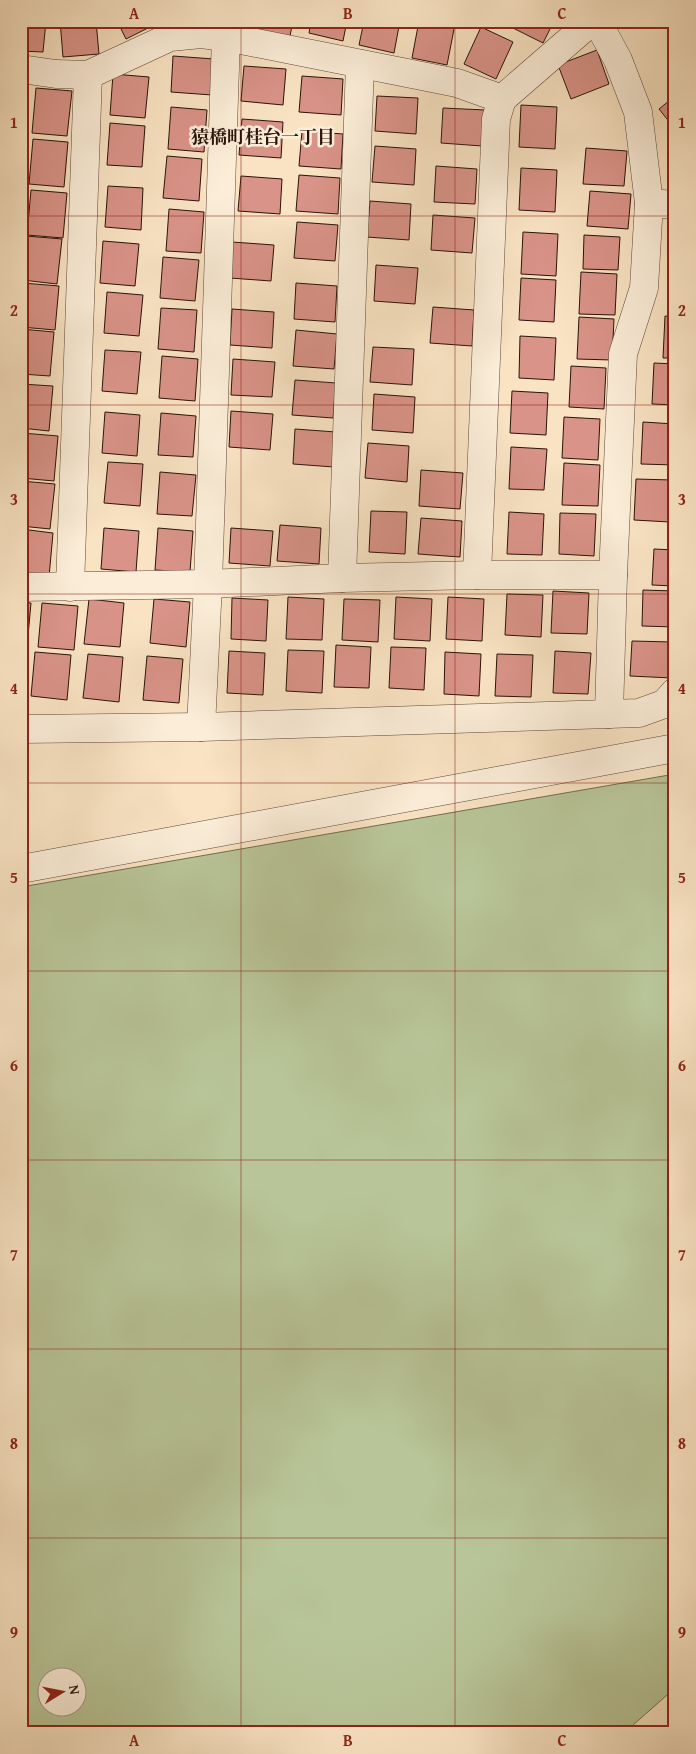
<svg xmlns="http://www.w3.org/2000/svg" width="696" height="1754" viewBox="0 0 696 1754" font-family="'Gentium Book Plus','Noto Serif JP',serif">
<rect width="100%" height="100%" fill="#f9e3c3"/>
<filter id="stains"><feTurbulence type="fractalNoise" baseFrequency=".004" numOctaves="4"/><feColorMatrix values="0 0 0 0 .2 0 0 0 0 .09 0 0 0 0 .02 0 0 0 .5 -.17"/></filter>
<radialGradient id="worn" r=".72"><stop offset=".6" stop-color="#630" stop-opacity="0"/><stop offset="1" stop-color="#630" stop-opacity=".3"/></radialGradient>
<path fill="#b8c598" stroke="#716c50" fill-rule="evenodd" d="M675,774V1688L624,1733H21V887ZM48,1676H78V1706H48Z"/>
<g fill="#d99388" stroke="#2a1309">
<polygon points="21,21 46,21 43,52 21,51"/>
<polygon points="60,21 96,21 99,54 63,57"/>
<polygon points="117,21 157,21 158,23 126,39"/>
<polygon points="256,21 293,21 290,36 255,29"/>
<polygon points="311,21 347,21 343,41 309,33"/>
<polygon points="364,21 400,21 394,53 359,45"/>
<polygon points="419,21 440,21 455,24 447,65 412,58"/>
<polygon points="514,21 554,21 543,43 511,27"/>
<polygon points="481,27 513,42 496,79 464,64"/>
<polygon points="675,31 675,43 669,36"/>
<polygon points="597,50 609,84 571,99 558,65"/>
<polygon points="173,56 214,59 212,95 171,92"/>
<polygon points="244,66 286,69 283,105 241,101"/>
<polygon points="113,74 149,77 145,118 110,115"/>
<polygon points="302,76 343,79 341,115 299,112"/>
<polygon points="36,88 72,91 67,136 32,133"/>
<polygon points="377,96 418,98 416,134 375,131"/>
<polygon points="675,96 675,129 659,109"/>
<polygon points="521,105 557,107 555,149 519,147"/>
<polygon points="171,107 207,110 204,152 168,149"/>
<polygon points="443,108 485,110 482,146 441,143"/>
<polygon points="242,119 283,122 281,158 239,155"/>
<polygon points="110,123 145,126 142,167 107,165"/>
<polygon points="302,131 343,134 341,169 299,166"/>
<polygon points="33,139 68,142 64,187 29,184"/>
<polygon points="375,146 416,149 414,185 372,182"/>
<polygon points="586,148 627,151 624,186 583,184"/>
<polygon points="167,156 202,159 199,201 163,198"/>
<polygon points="436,166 477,169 475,204 434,202"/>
<polygon points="521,168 557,170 555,212 519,210"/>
<polygon points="299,175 340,178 338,214 296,211"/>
<polygon points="241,176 282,179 280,214 238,211"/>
<polygon points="108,186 143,188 141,230 105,227"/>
<polygon points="31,190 67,193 63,238 27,235"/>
<polygon points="590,191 631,194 628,229 587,226"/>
<polygon points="370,201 411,204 409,240 367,237"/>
<polygon points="169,209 204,212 201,253 166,251"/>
<polygon points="433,215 475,218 472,253 431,250"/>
<polygon points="297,222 338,225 335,261 294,258"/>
<polygon points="523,232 558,234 556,276 521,274"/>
<polygon points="584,235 620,237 618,270 583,269"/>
<polygon points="26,236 62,239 57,284 22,280"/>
<polygon points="103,241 139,244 135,286 100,283"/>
<polygon points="232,242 274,245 271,281 230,278"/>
<polygon points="163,257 199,260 195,301 160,298"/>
<polygon points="376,265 418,268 415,304 374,301"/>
<polygon points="581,272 617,274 615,315 579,314"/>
<polygon points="521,278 556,280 554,322 519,320"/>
<polygon points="23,283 59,286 55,330 21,327"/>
<polygon points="296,283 337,286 335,322 294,319"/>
<polygon points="107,292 143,295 139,336 104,333"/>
<polygon points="433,307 474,310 472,346 430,343"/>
<polygon points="161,308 197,310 194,352 158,349"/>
<polygon points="232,309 274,312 272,348 230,345"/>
<polygon points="665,316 675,317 675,358 663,358"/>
<polygon points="579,317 614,319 612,360 577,359"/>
<polygon points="21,329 54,332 50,376 21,374"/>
<polygon points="296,330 337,334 334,369 293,366"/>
<polygon points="520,336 556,338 554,380 519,378"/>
<polygon points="373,347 414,349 412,385 370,382"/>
<polygon points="105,350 141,352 137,394 102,391"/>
<polygon points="162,356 198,359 195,401 159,398"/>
<polygon points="233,359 275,362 272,397 231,395"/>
<polygon points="654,363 675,364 675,405 652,404"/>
<polygon points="571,366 606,368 604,409 569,407"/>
<polygon points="295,380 336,383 333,418 292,415"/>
<polygon points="21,384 53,386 49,431 21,428"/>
<polygon points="512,391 548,393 546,435 510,433"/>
<polygon points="374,394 415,397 413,433 372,430"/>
<polygon points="231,411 273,414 270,450 229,447"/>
<polygon points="105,412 140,415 137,456 102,453"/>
<polygon points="161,413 196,416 193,457 158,455"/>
<polygon points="564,417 600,419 598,460 562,458"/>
<polygon points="643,422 675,424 675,465 641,464"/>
<polygon points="295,429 336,432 334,467 293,464"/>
<polygon points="22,433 58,436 54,481 21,478"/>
<polygon points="368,443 409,446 407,482 365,478"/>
<polygon points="511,447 547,449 544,490 509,489"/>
<polygon points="108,462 143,464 140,506 104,503"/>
<polygon points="564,463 600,465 598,506 562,505"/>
<polygon points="421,470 463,473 460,509 419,506"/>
<polygon points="160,472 196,475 192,516 157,514"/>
<polygon points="636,479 672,480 670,522 634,520"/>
<polygon points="21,481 55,484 50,529 21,526"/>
<polygon points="371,511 407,512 405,554 369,552"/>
<polygon points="509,512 544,514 542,555 507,554"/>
<polygon points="560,513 596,514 594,556 559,554"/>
<polygon points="421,518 462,521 460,557 418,554"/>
<polygon points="280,525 321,528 319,564 277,561"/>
<polygon points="104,528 139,531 136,572 101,569"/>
<polygon points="158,528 193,531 190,572 155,570"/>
<polygon points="231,528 273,531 270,566 229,563"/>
<polygon points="21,529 53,533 49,577 21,574"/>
<polygon points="654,549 675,550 675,586 652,585"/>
<polygon points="643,590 675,591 675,627 642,626"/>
<polygon points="553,591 589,593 587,634 551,633"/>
<polygon points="507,594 543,595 541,637 505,635"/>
<polygon points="288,597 324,599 322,640 286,639"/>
<polygon points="396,597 432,599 430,641 394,639"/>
<polygon points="448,597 484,599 482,641 446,639"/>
<polygon points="232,598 268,600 266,641 231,639"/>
<polygon points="89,599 124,603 120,647 84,644"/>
<polygon points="154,599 190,602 186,647 150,643"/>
<polygon points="344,599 380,600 378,642 342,640"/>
<polygon points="21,602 31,603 27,647 21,647"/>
<polygon points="42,603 78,606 74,650 38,647"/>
<polygon points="632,641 673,642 672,678 630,676"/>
<polygon points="336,645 371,647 369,688 334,687"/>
<polygon points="391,647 426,648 424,690 389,688"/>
<polygon points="288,650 324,651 322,693 286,691"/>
<polygon points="229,651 265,653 263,695 227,693"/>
<polygon points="555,651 591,653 588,694 553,693"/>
<polygon points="35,652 71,655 67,700 31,696"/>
<polygon points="445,652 481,654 479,696 444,694"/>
<polygon points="88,654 123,657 119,702 83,698"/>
<polygon points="497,654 533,655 531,697 495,696"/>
<polygon points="147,656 183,659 179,703 143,700"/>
</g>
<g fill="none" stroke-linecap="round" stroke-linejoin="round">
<g stroke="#5e4738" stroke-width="29">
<g id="minor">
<polyline points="597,21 618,60 638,112 649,203 644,288 623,354 613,575 609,714"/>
<polyline points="21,69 56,74 88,75 170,37 201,34 226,37 457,83 502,99 496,119 477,575"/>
<polyline points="502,99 592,21"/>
<polyline points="649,203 675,205"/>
<polyline points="342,578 360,64"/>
<polyline points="21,587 208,584 342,578 477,575 613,575"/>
<polyline points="70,587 88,75"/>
<polyline points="201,727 208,584 226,37 228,21"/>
<polyline points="21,729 201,727 639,713 664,704 675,692"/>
<polyline points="21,869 675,748"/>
</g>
</g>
<use href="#minor" stroke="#fbedd8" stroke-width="28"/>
</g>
<path fill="none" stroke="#8f2418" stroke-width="1" stroke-opacity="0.55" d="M241,21V1733M455,21V1733M21,216H675M21,405H675M21,594H675M21,783H675M21,971H675M21,1160H675M21,1349H675M21,1538H675"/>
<g text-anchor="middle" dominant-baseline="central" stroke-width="5" stroke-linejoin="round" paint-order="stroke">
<g font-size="18" font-weight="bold" fill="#2a1309" stroke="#fbedd8">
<text x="263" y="136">猿橋町桂台一丁目</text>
</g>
</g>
<rect width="696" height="1754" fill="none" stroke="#f9e3c3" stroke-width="55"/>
<g transform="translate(62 1692) rotate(80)"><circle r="24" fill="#fbedd8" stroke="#a79685"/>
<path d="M0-4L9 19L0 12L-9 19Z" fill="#8f2418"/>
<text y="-8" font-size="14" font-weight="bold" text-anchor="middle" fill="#2a1309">N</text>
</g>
<rect x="28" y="28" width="640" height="1698" fill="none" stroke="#8f2418" stroke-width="2"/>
<g font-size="16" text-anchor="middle" font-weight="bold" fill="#8f2418">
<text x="134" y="19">A</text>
<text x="348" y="19">B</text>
<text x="562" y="19">C</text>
<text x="14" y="128">1</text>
<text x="682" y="128">1</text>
<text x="14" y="316">2</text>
<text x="682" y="316">2</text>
<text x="14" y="505">3</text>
<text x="682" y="505">3</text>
<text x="14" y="694">4</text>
<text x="682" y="694">4</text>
<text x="14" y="883">5</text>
<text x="682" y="883">5</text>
<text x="14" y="1071">6</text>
<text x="682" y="1071">6</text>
<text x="14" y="1260">7</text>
<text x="682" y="1260">7</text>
<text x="14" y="1449">8</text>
<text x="682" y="1449">8</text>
<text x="14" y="1638">9</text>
<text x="682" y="1638">9</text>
<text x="134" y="1746">A</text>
<text x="348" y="1746">B</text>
<text x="562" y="1746">C</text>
</g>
<rect width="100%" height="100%" filter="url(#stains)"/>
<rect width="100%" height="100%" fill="url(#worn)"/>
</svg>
